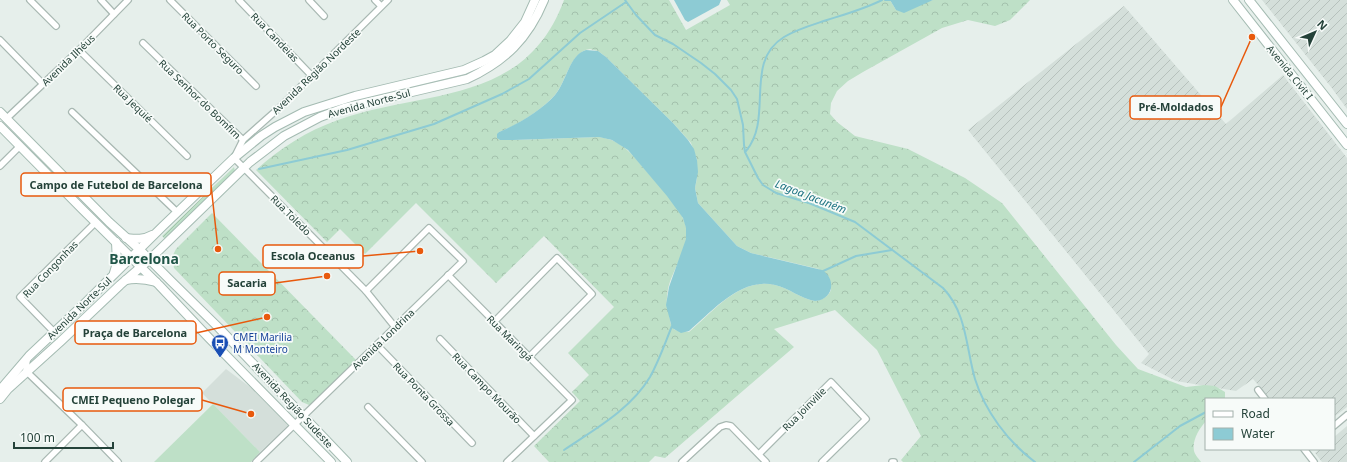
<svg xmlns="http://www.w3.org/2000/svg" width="1347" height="462" viewBox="0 0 1347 462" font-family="'Noto Sans',sans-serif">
<defs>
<pattern id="industrial-furrows" width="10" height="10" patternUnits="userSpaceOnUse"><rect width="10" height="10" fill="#d4dfda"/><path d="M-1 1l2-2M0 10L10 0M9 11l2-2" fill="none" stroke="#b6c1bc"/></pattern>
<pattern id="forest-crowns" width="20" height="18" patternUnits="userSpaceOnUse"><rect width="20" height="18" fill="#bee0c7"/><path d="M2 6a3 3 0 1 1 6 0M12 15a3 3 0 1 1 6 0" fill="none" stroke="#a3c1ac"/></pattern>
<pattern id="garden-furrows" width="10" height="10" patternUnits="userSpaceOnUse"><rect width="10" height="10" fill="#bee0c7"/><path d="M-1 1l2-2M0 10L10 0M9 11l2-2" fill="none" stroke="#a3c1ac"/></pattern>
</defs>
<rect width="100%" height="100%" fill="#e6efeb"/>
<polygon fill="#d4dfda" points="226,369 258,393 289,424 260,452 202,393"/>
<g fill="url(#industrial-furrows)">
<polygon points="1262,0 1347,0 1347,109 1331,87"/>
<polygon points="1124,6 1226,124 1283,75 1347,158 1347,407 1334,417 1334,399 1270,399 1253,379 1236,391 1176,381 1141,363 1149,354 968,130"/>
<polygon points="1347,426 1347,462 1322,462 1315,453 1320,449 1334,449 1334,437"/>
</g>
<polygon fill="#bee0c7" points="213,404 260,452 251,462 154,462"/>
<g fill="url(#forest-crowns)" fill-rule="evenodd">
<path d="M564,0H669L686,30L730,5L727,0H890L896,10L933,0H1030L1010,20L995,26L968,20L942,28L863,72L848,81L837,91L831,103L830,114L837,122L855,136L908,149L965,178L1002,203L1116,345L1138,369L1186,387L1204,385L1215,386L1225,392V399H1206V421C1199,429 1192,440 1194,451C1195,455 1199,459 1201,462H903L901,460L921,436L877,350L835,310L774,329L794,347L665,458L655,456L649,462H549L534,446L580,401L572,392L589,375L568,353L614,307L544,236L496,283L416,203L365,254L340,229L327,242L256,170C280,148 307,131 338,120C426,89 525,106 564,0ZM590,49L598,51L606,57L673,123L691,143L697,160V178L695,188L698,203L737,246L751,253L819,269L831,290C828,297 822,300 815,301C801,299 789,288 775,285C740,277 713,312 689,332L675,330C670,326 670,320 669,313C668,309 666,303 667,298C667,272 693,250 685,223C680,207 658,184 647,172C633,155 622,140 599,137L513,140H500L497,136L499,132C518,125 540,111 554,96C567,82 569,52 590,49Z"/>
<polygon points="212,213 357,361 314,403 309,405 302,402 174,268 172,257 176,249"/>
</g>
<polygon fill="url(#garden-furrows)" points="234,167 235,171 165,239 162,236 233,168"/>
<g fill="#8dcbd4">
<polygon points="674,0 721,0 719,5 688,22 685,20"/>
<polygon points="890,0 933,0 904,13 896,10"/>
<path d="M586,50L598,51L606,57L673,123L688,140L694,149L697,160L698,172L695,188L698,203L737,246L751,253L822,270C837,279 833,300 815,301C801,299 789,288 775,285C740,277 712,312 689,331L681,333L672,328L666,305L669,287L686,239V228L683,218L667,196L628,150L612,140L599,137L513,140H500L497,138V134L499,132C517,125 543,109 555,95C567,81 569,55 586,50Z"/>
</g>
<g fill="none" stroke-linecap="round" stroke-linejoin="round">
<g stroke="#8dcbd4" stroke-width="2">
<path d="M625,0L636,15L655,35L673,44L701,63L715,74L731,90L737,99L743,125L744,145L745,152L758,178L763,185L776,193L809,203L855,222L943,288C967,313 966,348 975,379C985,411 1008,442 1035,462"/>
<polyline points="885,0 891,0"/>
<path d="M746,151C774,118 743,62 784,37C797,29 812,25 827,20C846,14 864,9 882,0"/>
<polyline points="259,169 347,150 434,124 502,94 529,79 580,33 626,2"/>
<polyline points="821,272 856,256 892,250"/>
<path d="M564,450C595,429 630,410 650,377C659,361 665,343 672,326"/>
<polyline points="1134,462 1180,426 1206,412"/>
</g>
<g stroke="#a8b8b2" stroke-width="8">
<g id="street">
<polyline points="30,0 56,26"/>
<polyline points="101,0 114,14"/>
<polyline points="170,0 256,86"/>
<polyline points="239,0 311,75"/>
<polyline points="309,0 324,16"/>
<polyline points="375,0 381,6"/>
<polyline points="388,0 279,108 243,140 234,158 366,291 395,327"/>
<polyline points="0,40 43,84"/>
<polyline points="143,43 243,140"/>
<polyline points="79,50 187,156"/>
<polyline points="72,112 177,212"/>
<polyline points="6,119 79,50 128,0"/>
<polyline points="0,166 20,146"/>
<polyline points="448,275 572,400 507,462"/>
<polyline points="494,322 557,258 592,294 529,357"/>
<polyline points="55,333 20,297 95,223"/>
<polyline points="440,339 534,436"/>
<polyline points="377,345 472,443"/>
<polyline points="27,360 26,370 27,372 82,425 118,462"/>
<polyline points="1258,390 1265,399"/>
<polyline points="368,407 422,462"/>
<polyline points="1334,426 1347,415"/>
<polyline points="1304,449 1314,462"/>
<polyline points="759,454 831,382 866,419 822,462"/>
<polyline points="45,462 82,425"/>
<polyline points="256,462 463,261 429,228 366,291"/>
<polyline points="682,462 720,427 726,425 731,426 766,462"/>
<polyline points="892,462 894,462"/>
</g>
</g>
<g stroke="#a4bbb2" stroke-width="10">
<g id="secondary">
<polyline points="1233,0 1347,145"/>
<polyline points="1249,0 1347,124"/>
<polyline points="0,112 109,222 139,249 171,281 219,328 347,462"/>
<polyline points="0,126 82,209 159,285 209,338 331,462"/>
<path d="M126,238C136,239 143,240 152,235"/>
<polyline points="114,273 117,263 116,242"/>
<path d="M126,280C137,278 145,279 156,282"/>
<polyline points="0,390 29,356 82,306 163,226 234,158 261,136 275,127 304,112 355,96 464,70 484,61 495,55 510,41 525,22 535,0"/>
<path d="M0,399L8,389L60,342L120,285L150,259L250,162L284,136L320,117L344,108L467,79C505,61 528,39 544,0"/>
</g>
</g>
<use href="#street" stroke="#fff" stroke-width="5.5"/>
<use href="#secondary" stroke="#fff" stroke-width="8"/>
</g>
<defs>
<g id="bus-pin" transform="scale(0.9)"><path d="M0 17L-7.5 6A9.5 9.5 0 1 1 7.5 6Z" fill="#1a4fb4" stroke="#f7fbf9"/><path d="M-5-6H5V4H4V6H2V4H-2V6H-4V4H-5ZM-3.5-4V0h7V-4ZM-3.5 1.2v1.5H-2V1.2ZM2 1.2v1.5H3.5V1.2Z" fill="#fff"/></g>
</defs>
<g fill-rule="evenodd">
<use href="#bus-pin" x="220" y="343"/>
</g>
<g text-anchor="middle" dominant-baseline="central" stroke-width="3.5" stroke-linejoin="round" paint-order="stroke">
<g font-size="10" fill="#244239" stroke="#f7fbf9">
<text transform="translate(275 37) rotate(46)">Rua Candeias</text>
<text transform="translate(213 43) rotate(45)">Rua Porto Seguro</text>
<text transform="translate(68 60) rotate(-44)">Avenida Ilhéus</text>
<text transform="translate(316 71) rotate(-44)">Avenida Região Nordeste</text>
<text transform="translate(1290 72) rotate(51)">Avenida Civit I</text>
<text transform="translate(200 99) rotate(44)">Rua Senhor do Bomfim</text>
<text transform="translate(133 103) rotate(44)">Rua Jequié</text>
<text transform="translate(369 103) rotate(-15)">Avenida Norte-Sul</text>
<text transform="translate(291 215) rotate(45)">Rua Toledo</text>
<text transform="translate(50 269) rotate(-46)">Rua Congonhas</text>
<text transform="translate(79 308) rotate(-44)">Avenida Norte-Sul</text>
<text transform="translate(510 338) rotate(45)">Rua Maringá</text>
<text transform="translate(383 339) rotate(-44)">Avenida Londrina</text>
<text transform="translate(487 388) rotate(46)">Rua Campo Mourão</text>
<text transform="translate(424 394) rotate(46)">Rua Ponta Grossa</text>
<text transform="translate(293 405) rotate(47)">Avenida Região Sudeste</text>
<text transform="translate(804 409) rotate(-45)">Rua Joinville</text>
</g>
<g font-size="10" fill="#164399" stroke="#f7fbf9" text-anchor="start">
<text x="233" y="337">CMEI Marilia<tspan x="233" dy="12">M Monteiro</tspan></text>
</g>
<g font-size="11" font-style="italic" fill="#1b7280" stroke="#f7fbf9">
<text transform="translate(811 196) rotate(21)">Lagoa Jacuném</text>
</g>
<g font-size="14" font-weight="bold" fill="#1f5547" stroke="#f7fbf9">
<text x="144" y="258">Barcelona</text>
</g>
</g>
<path fill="none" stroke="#e8590c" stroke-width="1.5" d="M1252 37L1221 107M218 249L211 185M420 251L363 256M327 276L275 283M267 317L196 333M251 414L202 400"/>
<g fill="#e8590c" stroke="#f7fbf9" stroke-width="1.5">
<circle cx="1252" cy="37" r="4"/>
<circle cx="218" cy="249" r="4"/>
<circle cx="420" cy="251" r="4"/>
<circle cx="327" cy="276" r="4"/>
<circle cx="267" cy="317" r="4"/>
<circle cx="251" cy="414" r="4"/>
</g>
<g fill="#f7fbf9" stroke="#e8590c" stroke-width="1.5">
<rect x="1130" y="96" width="91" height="23" rx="4"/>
<rect x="21" y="173" width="190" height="23" rx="4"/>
<rect x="263" y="245" width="100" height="23" rx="4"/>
<rect x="219" y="272" width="56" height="23" rx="4"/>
<rect x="75" y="321" width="121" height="23" rx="4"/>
<rect x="63" y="388" width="139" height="23" rx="4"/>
</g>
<g font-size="11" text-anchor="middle" font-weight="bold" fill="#244239">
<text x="1176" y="111">Pré-Moldados</text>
<text x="116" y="189">Campo de Futebol de Barcelona</text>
<text x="313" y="260">Escola Oceanus</text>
<text x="247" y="287">Sacaria</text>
<text x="135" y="337">Praça de Barcelona</text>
<text x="133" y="404">CMEI Pequeno Polegar</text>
</g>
<rect x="1205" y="398" width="130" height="52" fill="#f7fbf9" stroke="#a3b1ac"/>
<rect x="1213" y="411" width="20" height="6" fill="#ffffff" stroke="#a3b1ac"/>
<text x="1241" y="418" font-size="12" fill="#244239">Road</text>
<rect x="1213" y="428" width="20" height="12" fill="#8dcbd4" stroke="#a3b1ac"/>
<text x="1241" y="438" font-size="12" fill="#244239">Water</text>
<g transform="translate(1315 32) rotate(46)" stroke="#f7fbf9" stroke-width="3" paint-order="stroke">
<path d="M0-3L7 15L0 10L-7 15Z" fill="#244239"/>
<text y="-6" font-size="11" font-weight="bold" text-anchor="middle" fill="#244239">N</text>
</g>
<path d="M14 442v6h99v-6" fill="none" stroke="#244239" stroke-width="2"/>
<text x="20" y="442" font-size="12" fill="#244239" stroke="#f7fbf9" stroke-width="3" paint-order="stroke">100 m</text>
</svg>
